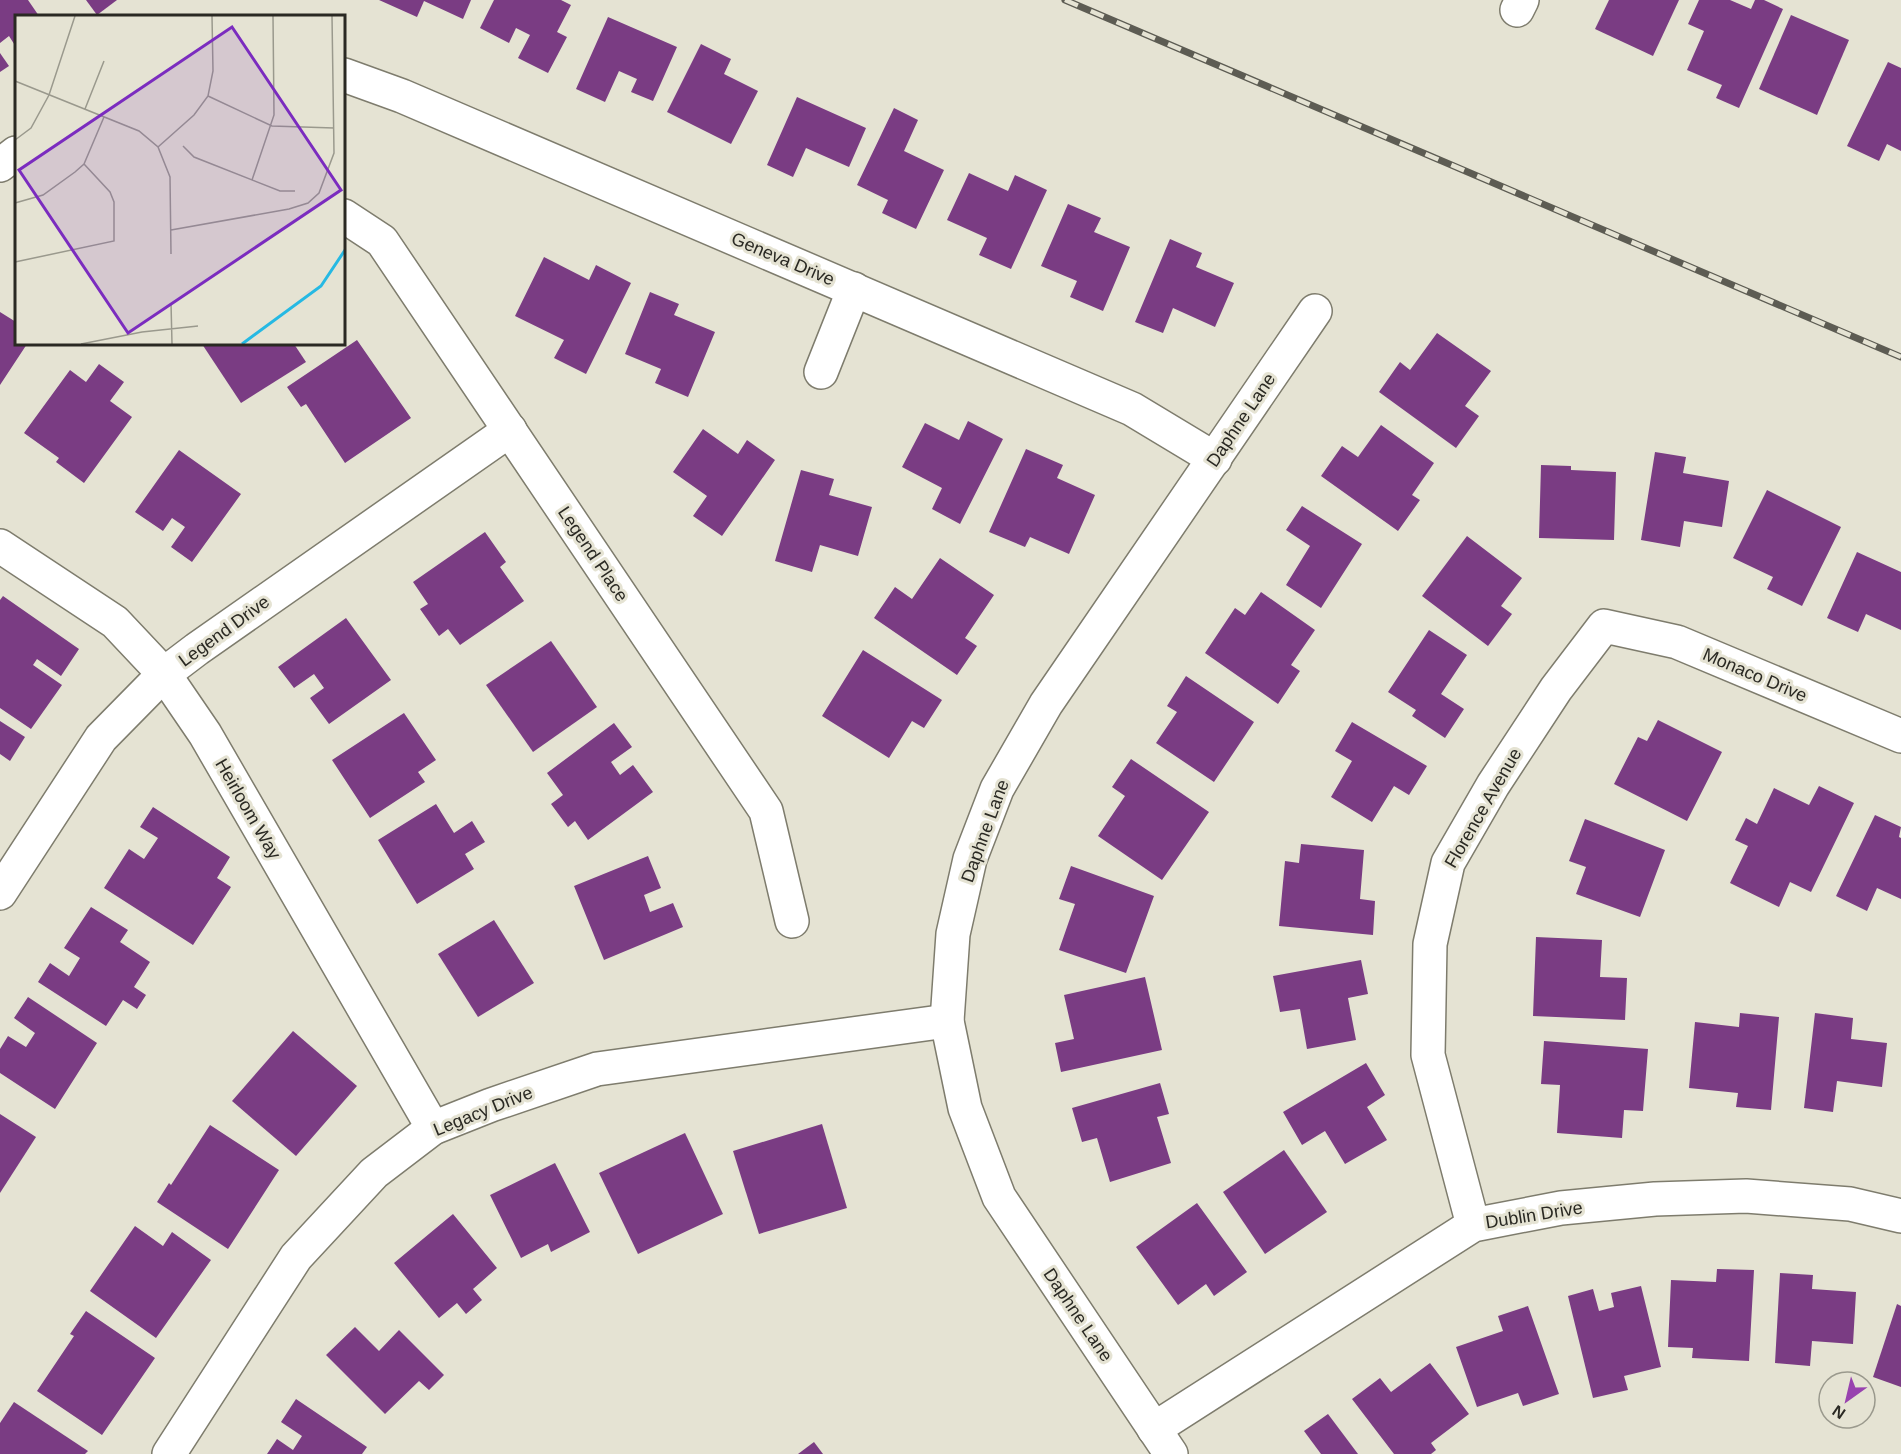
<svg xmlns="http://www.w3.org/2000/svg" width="1901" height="1454" viewBox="0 0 1901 1454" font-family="Helvetica,sans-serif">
<rect width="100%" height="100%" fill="#e5e3d3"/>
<g fill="#7a3c83">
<polygon points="0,0 28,0 39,16 16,16 16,47 9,36 0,43"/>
<polygon points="86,0 117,0 97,15"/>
<polygon points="379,0 471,0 463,19 424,1 417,17"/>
<polygon points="494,0 561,0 571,5 557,32 567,37 548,73 518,58 530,35 516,28 509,43 480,28"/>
<polygon points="1609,0 1679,0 1653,56 1595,29"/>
<polygon points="1699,0 1730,0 1751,9 1755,0 1764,0 1783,9 1739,108 1716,98 1722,85 1687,70 1704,31 1688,24"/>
<polygon points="1791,15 1849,40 1817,115 1759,89"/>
<polygon points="608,17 677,47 653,101 631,92 637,79 619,71 605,102 576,89"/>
<polygon points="701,44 731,59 724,74 758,91 731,144 667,112"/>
<polygon points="0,53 9,66 0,72"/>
<polygon points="1888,62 1901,68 1901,151 1887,144 1879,161 1847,146"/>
<polygon points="797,97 866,128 849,167 806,148 793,177 767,165"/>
<polygon points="894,108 918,120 904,151 944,170 916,229 882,213 888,200 857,185"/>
<polygon points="969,173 1008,191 1015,175 1047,190 1011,269 979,255 987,238 947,220"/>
<polygon points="1068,204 1101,218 1094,232 1130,247 1103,311 1070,297 1077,281 1041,266"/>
<polygon points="1170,239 1202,253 1196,267 1234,283 1215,327 1173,308 1163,333 1135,322"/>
<polygon points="544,257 589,280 596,265 631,283 586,374 554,358 564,340 515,316"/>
<polygon points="650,292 679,304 674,315 715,332 688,397 655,383 661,369 625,354"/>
<polygon points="0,312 16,322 16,344 27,344 0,385"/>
<polygon points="1437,333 1491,371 1465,406 1479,416 1456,448 1379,392 1400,362 1410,370"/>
<polygon points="357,340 411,418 345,463 306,404 301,407 287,387"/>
<polygon points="202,344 294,344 306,362 241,403"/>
<polygon points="99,364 124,382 110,401 132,417 84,483 56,462 59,458 24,433 70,370 86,382"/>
<polygon points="968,421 1003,439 960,524 932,509 942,488 902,467 925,423 959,440"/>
<polygon points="1381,425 1434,463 1412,495 1420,500 1398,531 1321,476 1342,446 1358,457"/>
<polygon points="703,429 738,454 747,440 775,460 722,536 693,516 707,496 673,472"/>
<polygon points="1026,449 1063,465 1057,478 1095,495 1069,554 1030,537 1025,547 989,532"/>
<polygon points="179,450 241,494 192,562 171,547 185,527 172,518 163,531 135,512"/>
<polygon points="1655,452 1686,457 1683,473 1729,481 1722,527 1684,521 1680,547 1641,540"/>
<polygon points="1541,465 1571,466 1571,470 1616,472 1614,540 1539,538"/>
<polygon points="801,470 834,479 829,495 872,507 858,556 820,545 812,572 775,561"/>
<polygon points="1767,490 1841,527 1802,606 1767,589 1773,577 1733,558"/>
<polygon points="1302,506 1362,544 1321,608 1286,585 1310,546 1286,530"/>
<polygon points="485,532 506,562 500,567 524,601 460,645 448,629 439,636 420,609 428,604 413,582"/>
<polygon points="1467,536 1522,578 1501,606 1512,614 1488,646 1422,596"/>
<polygon points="1857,552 1901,572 1901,630 1866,614 1858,632 1827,618"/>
<polygon points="940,558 994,595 965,638 977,646 957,675 874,618 895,587 912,599"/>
<polygon points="1261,592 1315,630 1291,665 1300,671 1278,704 1205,653 1235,608 1245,615"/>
<polygon points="3,596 79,649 61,676 37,659 33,665 62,685 31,729 0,708 0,600"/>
<polygon points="346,618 391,680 329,724 310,698 324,688 314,674 294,688 278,667"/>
<polygon points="1429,630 1467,655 1441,694 1464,709 1445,738 1412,716 1416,710 1388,692"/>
<polygon points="551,641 597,707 533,752 486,685"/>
<polygon points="863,650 942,700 924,728 912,721 889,758 822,716"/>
<polygon points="1186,676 1254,722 1214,782 1156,743 1177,712 1167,706"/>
<polygon points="404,713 436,760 418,772 425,782 370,818 332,760"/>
<polygon points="1658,720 1722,752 1687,821 1614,784 1638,737 1647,741"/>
<polygon points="0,721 25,737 10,761 0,754"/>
<polygon points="1352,722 1427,766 1409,795 1394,786 1372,822 1331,797 1352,761 1335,751"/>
<polygon points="614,723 632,747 611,762 620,775 633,765 653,792 588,840 575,821 568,827 551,804 563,795 547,773"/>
<polygon points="1131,759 1209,812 1162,880 1098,836 1125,796 1112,787"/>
<polygon points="1819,786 1854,803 1811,892 1790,882 1779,907 1730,883 1748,846 1735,840 1746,818 1757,824 1774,788 1809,805"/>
<polygon points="436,804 454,833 472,821 485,842 465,854 474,869 417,904 378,840"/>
<polygon points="153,807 230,857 217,878 231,887 193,945 104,888 129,849 144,859 158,838 140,827"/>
<polygon points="1875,815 1901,827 1899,837 1901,838 1901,899 1877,888 1867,911 1836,896"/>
<polygon points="1585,819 1665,850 1640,917 1576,894 1586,867 1569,861"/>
<polygon points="1301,844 1364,850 1360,899 1375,901 1373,935 1279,926 1285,861 1299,863"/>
<polygon points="648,856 661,888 644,895 650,912 673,903 683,927 604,960 574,886"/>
<polygon points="1071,866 1154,896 1126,973 1059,950 1075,904 1059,899"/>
<polygon points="91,907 128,930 120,942 150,962 134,987 146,995 137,1009 123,1000 106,1026 38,982 50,963 69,976 80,958 64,948"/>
<polygon points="494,920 534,983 478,1017 438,954"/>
<polygon points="1536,937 1602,940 1600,977 1627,978 1625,1020 1533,1016"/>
<polygon points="1361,960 1368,994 1348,998 1356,1040 1307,1049 1300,1009 1280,1012 1273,976"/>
<polygon points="1145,977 1162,1050 1061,1072 1055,1043 1074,1039 1064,995"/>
<polygon points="28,997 97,1043 55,1109 0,1073 0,1049 8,1036 26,1047 35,1033 14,1018"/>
<polygon points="1740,1013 1779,1017 1771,1110 1736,1107 1738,1093 1689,1088 1695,1022 1739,1027"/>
<polygon points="1815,1013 1853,1018 1851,1039 1887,1043 1882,1087 1837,1081 1833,1112 1804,1108"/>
<polygon points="293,1031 357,1086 296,1156 232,1101"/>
<polygon points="1544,1041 1648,1049 1643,1111 1624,1110 1622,1138 1557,1133 1560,1085 1541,1084"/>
<polygon points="1366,1063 1385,1095 1367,1107 1387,1140 1345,1164 1325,1131 1302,1145 1283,1112"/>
<polygon points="1160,1083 1169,1114 1157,1117 1171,1163 1110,1182 1097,1138 1082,1142 1072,1108"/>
<polygon points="0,1114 36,1137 0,1193"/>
<polygon points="822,1124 847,1208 759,1234 733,1151"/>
<polygon points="210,1125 279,1170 228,1249 157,1202 169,1183 171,1185"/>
<polygon points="685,1133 723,1214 638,1254 599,1173"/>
<polygon points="1284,1150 1327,1212 1265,1254 1223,1192"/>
<polygon points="555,1163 590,1232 551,1252 548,1244 521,1258 490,1195"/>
<polygon points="1197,1203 1247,1272 1214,1296 1206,1284 1178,1305 1136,1247"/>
<polygon points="453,1214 497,1268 473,1289 482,1300 466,1314 457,1303 439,1318 394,1263"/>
<polygon points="135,1226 163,1246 172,1232 211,1260 156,1338 90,1291"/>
<polygon points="1717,1269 1754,1270 1749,1361 1692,1358 1693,1348 1668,1347 1671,1280 1716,1282"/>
<polygon points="1780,1273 1813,1275 1812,1289 1856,1292 1853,1344 1812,1341 1810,1366 1775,1363"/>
<polygon points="1641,1286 1661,1367 1624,1376 1628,1390 1593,1398 1568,1296 1593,1289 1599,1311 1614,1307 1611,1293"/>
<polygon points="1897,1304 1901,1306 1901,1387 1873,1377"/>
<polygon points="1528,1306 1559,1394 1523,1406 1518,1393 1477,1407 1456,1347 1503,1331 1498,1316"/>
<polygon points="86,1311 155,1358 102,1435 37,1391 74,1336 70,1334"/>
<polygon points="355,1327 379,1351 399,1330 444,1375 429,1390 419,1381 385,1414 326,1355"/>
<polygon points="1430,1363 1469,1414 1431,1443 1436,1450 1431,1454 1394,1454 1352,1399 1380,1378 1391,1392"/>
<polygon points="296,1399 367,1447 362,1454 267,1454 277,1439 293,1450 302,1436 281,1422"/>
<polygon points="14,1402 88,1451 85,1454 0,1454 0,1423"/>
<polygon points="1328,1414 1358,1454 1321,1454 1304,1431"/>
<polygon points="814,1442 823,1454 798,1454"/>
</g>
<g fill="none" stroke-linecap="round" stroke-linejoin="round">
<g stroke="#7e7c6d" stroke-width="36">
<g id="minor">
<polyline points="1517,10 1522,0"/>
<polyline points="344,75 402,96 1132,409 1215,459"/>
<polyline points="0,165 16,153"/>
<polyline points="344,216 382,241 766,811 792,921"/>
<polyline points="821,372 854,289"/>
<polyline points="0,546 115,622 164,674 205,734 433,1128"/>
<polyline points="0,893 101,738 164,674 197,649 510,430"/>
<polyline points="1473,1225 1428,1055 1430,944 1448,863 1493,785 1556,689 1604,626 1677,642 1901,736"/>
<polyline points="1154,1429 1473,1225 1561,1208 1655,1199 1746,1196 1850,1204 1901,1216"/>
<polyline points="169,1454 296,1257 374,1173 433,1128 491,1105 597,1069 947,1021"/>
<polyline points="1171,1454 999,1197 965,1108 947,1021 953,934 970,859 997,789 1046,704 1315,311"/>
</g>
</g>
<use href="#minor" stroke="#fff" stroke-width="33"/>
<g stroke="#5d5c53" stroke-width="7">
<polyline id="rail" points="1065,0 1901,357"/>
</g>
<use href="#rail" stroke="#e5e3d3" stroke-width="4.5" stroke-dasharray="14" stroke-linecap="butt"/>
</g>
<g text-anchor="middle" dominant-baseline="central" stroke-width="6" stroke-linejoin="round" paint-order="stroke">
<g font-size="18" fill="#2a2923" stroke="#e5e3d3">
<text transform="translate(783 259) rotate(23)">Geneva Drive</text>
<text transform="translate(1241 420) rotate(-56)">Daphne Lane</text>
<text transform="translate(593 554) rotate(56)">Legend Place</text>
<text transform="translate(224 631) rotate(-36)">Legend Drive</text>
<text transform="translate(1755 675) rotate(23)">Monaco Drive</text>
<text transform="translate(1483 808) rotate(-60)">Florence Avenue</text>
<text transform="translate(248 809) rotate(60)">Heirloom Way</text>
<text transform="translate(985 831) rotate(-70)">Daphne Lane</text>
<text transform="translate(483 1111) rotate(-22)">Legacy Drive</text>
<text transform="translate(1534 1215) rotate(-9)">Dublin Drive</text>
<text transform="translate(1078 1315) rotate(56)">Daphne Lane</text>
</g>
</g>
<g transform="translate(15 15)">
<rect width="330" height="330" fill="#e5e3d3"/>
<path fill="none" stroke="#26b9e3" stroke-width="3" d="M227,329L306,271L330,235"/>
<path fill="none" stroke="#9a998d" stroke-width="1.5" d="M0,66L124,116L143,132L155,162L156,239M193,81L257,111L319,113M70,94L89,46M0,125L16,113L34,80L60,1M168,131L179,142L265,176H280M143,132L179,100L193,81L198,56L197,1M237,165L259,100L258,1M0,188L28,180L60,157L69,149L89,102M156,215L274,194L293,188L304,178L319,138L317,1M0,247L99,226V187L95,177L69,149M156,288L157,329M66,329L127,317L183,311"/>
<path fill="#7b2cbf" fill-opacity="0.15" stroke="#7b2cbf" stroke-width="3" d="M217,12L326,175L113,318L4,155Z"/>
<rect width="330" height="330" fill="none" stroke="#2a2923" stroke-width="3"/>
</g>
<g transform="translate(1847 1400) rotate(214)"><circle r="28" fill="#e5e3d3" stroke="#9a998d" stroke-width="1.5"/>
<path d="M0-4.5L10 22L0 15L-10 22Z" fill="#9842af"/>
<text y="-9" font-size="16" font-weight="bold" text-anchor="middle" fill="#2a2923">N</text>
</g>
</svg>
